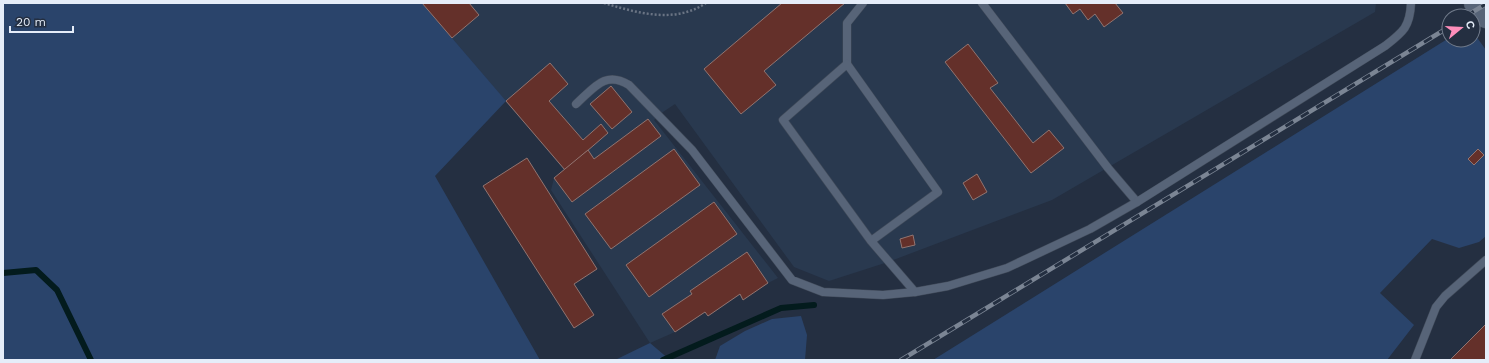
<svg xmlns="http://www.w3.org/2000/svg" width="1489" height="363" viewBox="0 0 1489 363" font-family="'Work Sans',sans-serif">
<rect width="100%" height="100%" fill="#242f41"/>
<polygon fill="#29394f" points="422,3 1376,3 1375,12 1052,200 888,262 829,281 794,267 675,104 663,112 654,120 778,278 768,283 743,300 740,295 708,316 705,312 675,332 650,343 551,190 554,178 564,170"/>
<g fill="#2a446b">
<polygon points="3,3 422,3 506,101 435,176 540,360 3,360"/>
<polygon points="1473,32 1486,50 1486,236 1479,242 1459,248 1432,239 1380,293 1414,325 1387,360 933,360 1449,38 1449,40 1473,40"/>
<polygon points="801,316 807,335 805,360 715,360 720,346 745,331 772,319"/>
<polygon points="650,343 670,360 615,360"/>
</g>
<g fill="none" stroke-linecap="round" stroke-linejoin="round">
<g stroke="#031b1d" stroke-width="6">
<polyline points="3,273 36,270 57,290 91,360"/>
<polyline points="663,360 781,308 814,305"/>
</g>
</g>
<g fill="#64302a" stroke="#917470">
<polygon points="422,3 469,3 479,15 452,38"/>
<polygon points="782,3 845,3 764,71 776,85 741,114 704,69"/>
<polygon points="1065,3 1115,3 1123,13 1104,27 1095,14 1088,20 1080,9 1073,14"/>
<polygon points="968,44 998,83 990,88 1033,143 1049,130 1064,148 1031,173 945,62"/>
<polygon points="550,63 568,84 549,101 583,140 601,124 608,133 565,170 506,101"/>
<polygon points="611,86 632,112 612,129 590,104"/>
<polygon points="648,119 661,136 572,202 554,178 588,150 594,159"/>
<polygon points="674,149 700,185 611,249 585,214"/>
<polygon points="1478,149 1484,155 1474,165 1468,159"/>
<polygon points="527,158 597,269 574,284 594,315 574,328 483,186"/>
<polygon points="977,174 987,192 973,200 963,183"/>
<polygon points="714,202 737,234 649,297 626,265"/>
<polygon points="913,235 915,245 902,248 900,239"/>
<polygon points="747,252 768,283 743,300 740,294 708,316 705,312 675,332 662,314 692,294 690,291"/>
<polygon points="1486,324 1486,360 1450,360"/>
</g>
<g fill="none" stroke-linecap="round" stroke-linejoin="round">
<g stroke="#404a59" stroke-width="9">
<g id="service">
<polyline points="982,3 1108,168 1137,202"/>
<polyline points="847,64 847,23 863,3"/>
<path d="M576,104C594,88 605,70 629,85L692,150L792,280L823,292L883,295L915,292L948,286L1007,268L1090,229L1137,202L1385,46C1403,32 1410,27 1411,3"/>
<polyline points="871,241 938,192 847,64 783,120 871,241 915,292"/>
<polyline points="1415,360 1436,307 1445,296 1486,260"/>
</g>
</g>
<g stroke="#404a59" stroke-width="23">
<polyline id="secondary" points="1475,3 1486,17"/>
</g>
<path stroke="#6a7484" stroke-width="2.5" stroke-dasharray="2 2" stroke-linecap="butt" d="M604,3C637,13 675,24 706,3"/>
<use href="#service" stroke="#576478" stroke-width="8"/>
<use href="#secondary" stroke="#576478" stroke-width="22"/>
<g stroke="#7b8594" stroke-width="4.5">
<g id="rail">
<polyline points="1466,16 1486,4"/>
<polyline points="901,360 1449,27"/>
</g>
</g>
<use href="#rail" stroke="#242f41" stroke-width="3" stroke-dasharray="9" stroke-linecap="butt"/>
</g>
<rect width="1489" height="363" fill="none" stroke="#e5edf9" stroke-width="8"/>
<g transform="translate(1461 28) rotate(72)"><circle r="19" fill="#242f41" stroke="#717b8b"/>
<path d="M0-3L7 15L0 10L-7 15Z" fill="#fe8ebb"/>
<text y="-6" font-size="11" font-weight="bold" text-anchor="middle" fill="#e5edf9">С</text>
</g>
<path d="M10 26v6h63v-6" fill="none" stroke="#e5edf9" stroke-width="2"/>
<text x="16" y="26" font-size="12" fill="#e5edf9" stroke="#242f41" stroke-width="3" paint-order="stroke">20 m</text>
</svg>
